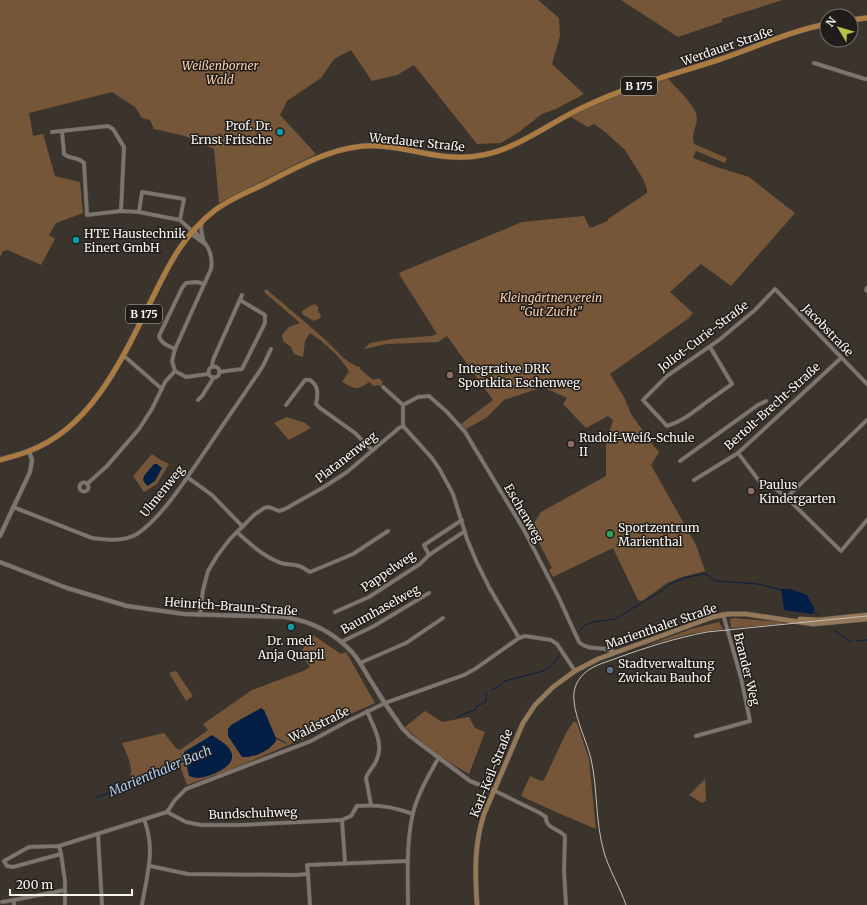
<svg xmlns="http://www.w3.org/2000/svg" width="867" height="905" viewBox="0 0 867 905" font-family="Merriweather,serif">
<rect width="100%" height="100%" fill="#3b342d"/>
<g fill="#755639">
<polygon points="0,0 538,0 559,18 560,36 552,64 584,94 556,109 542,114 519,132 501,143 477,144 414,65 397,75 372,81 351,50 334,59 321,78 287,101 280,115 316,154 219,203 214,149 185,136 154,129 150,120 142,118 135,107 112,92 29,113 33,136 43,134 55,176 80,182 83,213 56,223 49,235 55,239 41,265 8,250 3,251 0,257"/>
<polygon points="621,0 783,0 722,19 722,22 678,37"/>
<path d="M667,78C675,86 698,108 697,119C696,128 691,136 694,144L727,158L725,163L696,151L693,158L717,167L749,177L795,213L731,286L701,264L670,292L693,313L689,318L610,374L625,399L631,414L653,445L659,452L651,465L696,545L705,571L682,577L667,583L642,601L638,600L613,548L553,577L549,570L552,568L537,539H533L529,531L541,512L606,476V443L613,420L608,416L586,428L563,404L567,398L543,387L504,400L486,418L466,429L461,424L493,400L447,336L438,342L387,344L364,349L370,343L392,339L431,336L437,334L399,274L401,272L522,222L584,216L590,228L608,221V219L647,193V189L643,179L625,150L604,131L594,124L588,127L569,116L599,101Z"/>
<path d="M266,289C285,305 303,320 321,336C331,344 347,365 360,367V369L373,380L379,378L383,382L381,386L377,385L374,386L369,382C357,391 355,389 342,382L349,371C340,356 325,343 310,333L305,341L303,357L294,354L291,347L283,341L282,335L289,327L300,323L264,292Z"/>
<polygon points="315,304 318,307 318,311 321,315 320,318 314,321 302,314 302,311 308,307"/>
<polygon points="287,417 305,423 311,428 289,440 274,423"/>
<polygon points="152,454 159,459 169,464 157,484 144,492 133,476"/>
<polygon points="734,618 783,622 783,624 731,628 730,619"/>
<polygon points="719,622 723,629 690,634 645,646 691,629"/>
<path d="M313,635L341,654L346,652L375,703L306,734L305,738L230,770L187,785L179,764L129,782C134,767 128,757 122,743L164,733L176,748L180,750L208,730L203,724L252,690L303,671L310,667L300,653Z"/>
<polygon points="176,671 193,696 186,701 169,673"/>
<path d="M425,711L442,722L469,717L475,728L485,732L469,774C446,761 424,745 405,727Z"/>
<polygon points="574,721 577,723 589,759 596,829 558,813 521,796 530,776 541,781 544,780 566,733"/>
<polygon points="705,779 706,801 702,803 689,795"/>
</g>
<g fill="#041f45">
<polygon points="154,464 157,464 162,468 155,481 147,486 143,480 144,476"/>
<polygon points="781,589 790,589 807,595 815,610 812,614 784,610"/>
<path d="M261,708L264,710L276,738V741C269,751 254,758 242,757L228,736V729L231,725Z"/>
<path d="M212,735C219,740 231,746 232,755C234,768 209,777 198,778C195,778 192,777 189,776L184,752Z"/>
</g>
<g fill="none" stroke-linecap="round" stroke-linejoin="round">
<g stroke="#041f45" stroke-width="1">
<polyline points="813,612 818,615"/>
<polyline points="834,630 851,642"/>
<polyline points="578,632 585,625 593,622 615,619 663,590 670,584 684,578 702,574 708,575 715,581 758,584 782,590"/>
<polyline points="856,641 867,640"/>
<polyline points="491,690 498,687 505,681 543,671 551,666 559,656"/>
<polyline points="457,717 476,709 477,706 486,702 486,693"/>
<polyline points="276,738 286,743"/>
<polyline points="96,798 163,771 178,763 186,761"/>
</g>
<g stroke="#5a534e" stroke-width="4.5">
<g id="minor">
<polyline points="814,63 865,79 867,79"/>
<path d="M62,131L64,154C71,160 77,156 84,163L87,215L121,211L139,212L180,220L192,231"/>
<polyline points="52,132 108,126 113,129 124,147 121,211"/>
<polyline points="139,212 142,192 184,199 180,220"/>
<polyline points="202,222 201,228 203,239"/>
<path d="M193,230C205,241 214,252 211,269L175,349L172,361L175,371L186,377L208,374"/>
<polyline points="190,233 205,244"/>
<polyline points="867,288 866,290 867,291"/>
<path d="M710,347L732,384C725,389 718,394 711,399C697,409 684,421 667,426L643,400L667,376L719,340L755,310L775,289L867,384"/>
<path d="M175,349C169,346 161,344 159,336L182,288L186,283L197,282L204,284"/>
<polyline points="123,355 162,389"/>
<circle cx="214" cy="372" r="5.5"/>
<polyline points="212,367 213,360 242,295"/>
<polyline points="219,372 242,369 265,323 265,315 240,300"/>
<polyline points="383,387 403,405"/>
<polyline points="198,400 202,396 214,377"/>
<path d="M286,405L305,380H310C319,386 318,394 316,404L320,408L355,433L372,450"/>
<polyline points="738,453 760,482 771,486 787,497 789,500 841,551 867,520"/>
<polyline points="680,461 758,405 766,401"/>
<polyline points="187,477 212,495 243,527"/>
<polyline points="694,480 738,453 841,358"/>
<circle cx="84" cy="487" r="4.5"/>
<polyline points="87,484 107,466 139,429 152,409 165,382 175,371"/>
<polyline points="787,497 867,420"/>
<path d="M13,507L92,538C107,540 123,542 137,534C163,517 190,473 208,447C226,420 245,393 263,366L271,349"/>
<path d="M237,532C250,544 264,557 281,563C287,565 294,564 299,566C303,567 306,570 310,572L353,554L388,531"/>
<polyline points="429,555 424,545 462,520"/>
<polyline points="335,612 369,597 420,564 429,555 465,531"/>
<polyline points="200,615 203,590 208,571 217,556 230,539 254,515 264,508 269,507 279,511 285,509 324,487 347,472 399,428 403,426"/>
<path d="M519,638L490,589L477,563L467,539L453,494L440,470L432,458L403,426V405L418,397L429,396L447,412L465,432L524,530L558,596L579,642C589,652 604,645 615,652"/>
<polyline points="341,642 374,626 429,593"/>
<polyline points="360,663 406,643 443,618"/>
<path d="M367,711C373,726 384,743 377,759C375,766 368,771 366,778L371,805"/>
<polyline points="696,736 750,721 741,678 723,614"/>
<path d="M493,790L540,813L546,817C545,828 559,829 565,836L564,871L566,905"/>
<path d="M167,812L186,822L201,825H239L342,820L351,816L357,806C377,804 395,807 413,814"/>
<polyline points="342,820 345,863"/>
<polyline points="98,834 102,905"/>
<polyline points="59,846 61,854 13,867 7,866 4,861 29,847 59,846 167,812 175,800 186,789 311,741 346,722 385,703 464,675 475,669 519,638 525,636 551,640 557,644 575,671"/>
<polyline points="61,854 65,881 65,905"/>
<polyline points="150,866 188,874 296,875 308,874 307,865 407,861"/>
<polyline points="308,874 310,905"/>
<polyline points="2,902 14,900"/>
<polyline points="14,905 14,900 65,890"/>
<path d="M142,905C147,873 156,851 144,819"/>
<path d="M408,905C408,875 406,843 413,813C418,793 429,775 439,757"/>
</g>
</g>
<g stroke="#5a534e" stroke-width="5">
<g id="tertiary">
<polyline points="0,536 30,472 32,460 29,451"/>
<path d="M0,562L67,588L127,606L184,614L285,617C310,621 334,633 352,652C359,660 364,669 369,678C378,692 386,706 396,719L402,728L410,736L470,781L493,790"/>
</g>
</g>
<g stroke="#5a534e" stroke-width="5.5">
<g id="secondary">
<polyline points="800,619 819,620 867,615"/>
<path d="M477,905C475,873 474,845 484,814L523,723L535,705L553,687L575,671L598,659L713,617L728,614H746L813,624L867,619"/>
</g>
</g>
<g stroke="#5a534e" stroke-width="6">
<g id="primary">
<polyline points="851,20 867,18"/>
<path d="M0,460C9,457 20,455 29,451C95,427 126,350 156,291C171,260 186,233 214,211C228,200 246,193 262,185C298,167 337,143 379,146C416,148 444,163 483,155C520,148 552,121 586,106C627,86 675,74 718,60C754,48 790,31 827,24"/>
</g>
</g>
<use href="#minor" stroke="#7e766e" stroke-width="3.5"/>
<use href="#tertiary" stroke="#7e766e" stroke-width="4"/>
<use href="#secondary" stroke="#957858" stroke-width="4.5"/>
<use href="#primary" stroke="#ac7b42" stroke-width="5"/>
<path stroke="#c6c1bc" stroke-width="1" d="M626,905C620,887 609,870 604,852C595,821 598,790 591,759C586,739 576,721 574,701C573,692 575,685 580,678C589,666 604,663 617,658C647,647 676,638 707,632L867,616"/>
</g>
<g fill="#0f9aa8" stroke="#201c19" stroke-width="1.5">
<circle cx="280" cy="132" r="4"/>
<circle cx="76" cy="240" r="4"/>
<circle cx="291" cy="627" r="4"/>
</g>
<g fill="#8d6e63" stroke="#201c19" stroke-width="1.5">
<circle cx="450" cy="375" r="4"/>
<circle cx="571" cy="444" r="4"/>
<circle cx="751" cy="491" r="4"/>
</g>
<circle fill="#2e9e5b" stroke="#201c19" stroke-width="1.5" cx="610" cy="534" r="4"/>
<circle fill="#5c6f8a" stroke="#201c19" stroke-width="1.5" cx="610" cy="670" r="4"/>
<g text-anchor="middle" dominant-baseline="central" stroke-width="3" stroke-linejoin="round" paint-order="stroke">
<g fill="#201c19" stroke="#b7b3af" stroke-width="1">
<rect x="621" y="77" width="36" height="18" rx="3"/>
<rect x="126" y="305" width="36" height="18" rx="3"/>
</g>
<g font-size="11" font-weight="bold" fill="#f8f4ef">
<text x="639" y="86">B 175</text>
<text x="144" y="314">B 175</text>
</g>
<g font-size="12" fill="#f8f4ef" stroke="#201c19">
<text transform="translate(727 46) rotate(-19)">Werdauer Straße</text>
<text transform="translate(417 142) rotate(6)">Werdauer Straße</text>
<text transform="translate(828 330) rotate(46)">Jacobstraße</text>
<text transform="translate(703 336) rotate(-37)">Joliot-Curie-Straße</text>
<text transform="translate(772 406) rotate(-42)">Bertolt-Brecht-Straße</text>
<text transform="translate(346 457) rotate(-38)">Platanenweg</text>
<text transform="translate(162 491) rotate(-51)">Ulmenweg</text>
<text transform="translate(524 513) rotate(60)">Eschenweg</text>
<text transform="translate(388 571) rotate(-34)">Pappelweg</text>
<text transform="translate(231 606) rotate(4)">Heinrich-Braun-Straße</text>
<text transform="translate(380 609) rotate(-29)">Baumhaselweg</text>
<text transform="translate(661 626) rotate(-19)">Marienthaler Straße</text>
<text transform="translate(747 669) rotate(76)">Brander Weg</text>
<text transform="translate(319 724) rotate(-26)">Waldstraße</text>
<text transform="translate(491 773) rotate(-68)">Karl-Keil-Straße</text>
<text transform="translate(253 813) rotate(-2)">Bundschuhweg</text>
</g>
<g font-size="12" font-style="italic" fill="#f8cfac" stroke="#201c19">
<text x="220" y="65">Weißenborner<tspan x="220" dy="14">Wald</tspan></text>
<text x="551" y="297">Kleingärtnerverein<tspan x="551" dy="14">"Gut Zucht"</tspan></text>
</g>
<g font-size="12" fill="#f8f4ef" stroke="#201c19" text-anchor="start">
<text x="272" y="125" text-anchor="end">Prof. Dr.<tspan x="272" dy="14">Ernst Fritsche</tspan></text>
<text x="84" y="233">HTE Haustechnik<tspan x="84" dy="14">Einert GmbH</tspan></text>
<text x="458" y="368">Integrative DRK<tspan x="458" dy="14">Sportkita Eschenweg</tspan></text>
<text x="579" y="437">Rudolf-Weiß-Schule<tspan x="579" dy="14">II</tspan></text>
<text x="759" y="484">Paulus<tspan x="759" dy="14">Kindergarten</tspan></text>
<text x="618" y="527">Sportzentrum<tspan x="618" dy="14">Marienthal</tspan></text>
<text x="291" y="640" text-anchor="middle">Dr. med.<tspan x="291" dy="14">Anja Quapil</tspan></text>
<text x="618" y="663">Stadtverwaltung<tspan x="618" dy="14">Zwickau Bauhof</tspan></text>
</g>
<g font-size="13" font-style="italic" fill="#adcaf2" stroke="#201c19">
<text transform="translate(160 771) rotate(-23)">Marienthaler Bach</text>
</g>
</g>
<g transform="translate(839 28) rotate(308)"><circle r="19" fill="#201c19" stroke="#76726f"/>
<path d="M0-3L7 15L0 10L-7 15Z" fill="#b6c148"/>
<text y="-6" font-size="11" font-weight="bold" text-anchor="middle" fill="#f8f4ef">N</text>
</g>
<path d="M10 889v6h122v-6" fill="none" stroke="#f8f4ef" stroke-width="2"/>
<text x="16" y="889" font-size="12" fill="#f8f4ef" stroke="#201c19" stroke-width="3" paint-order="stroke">200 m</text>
</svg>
